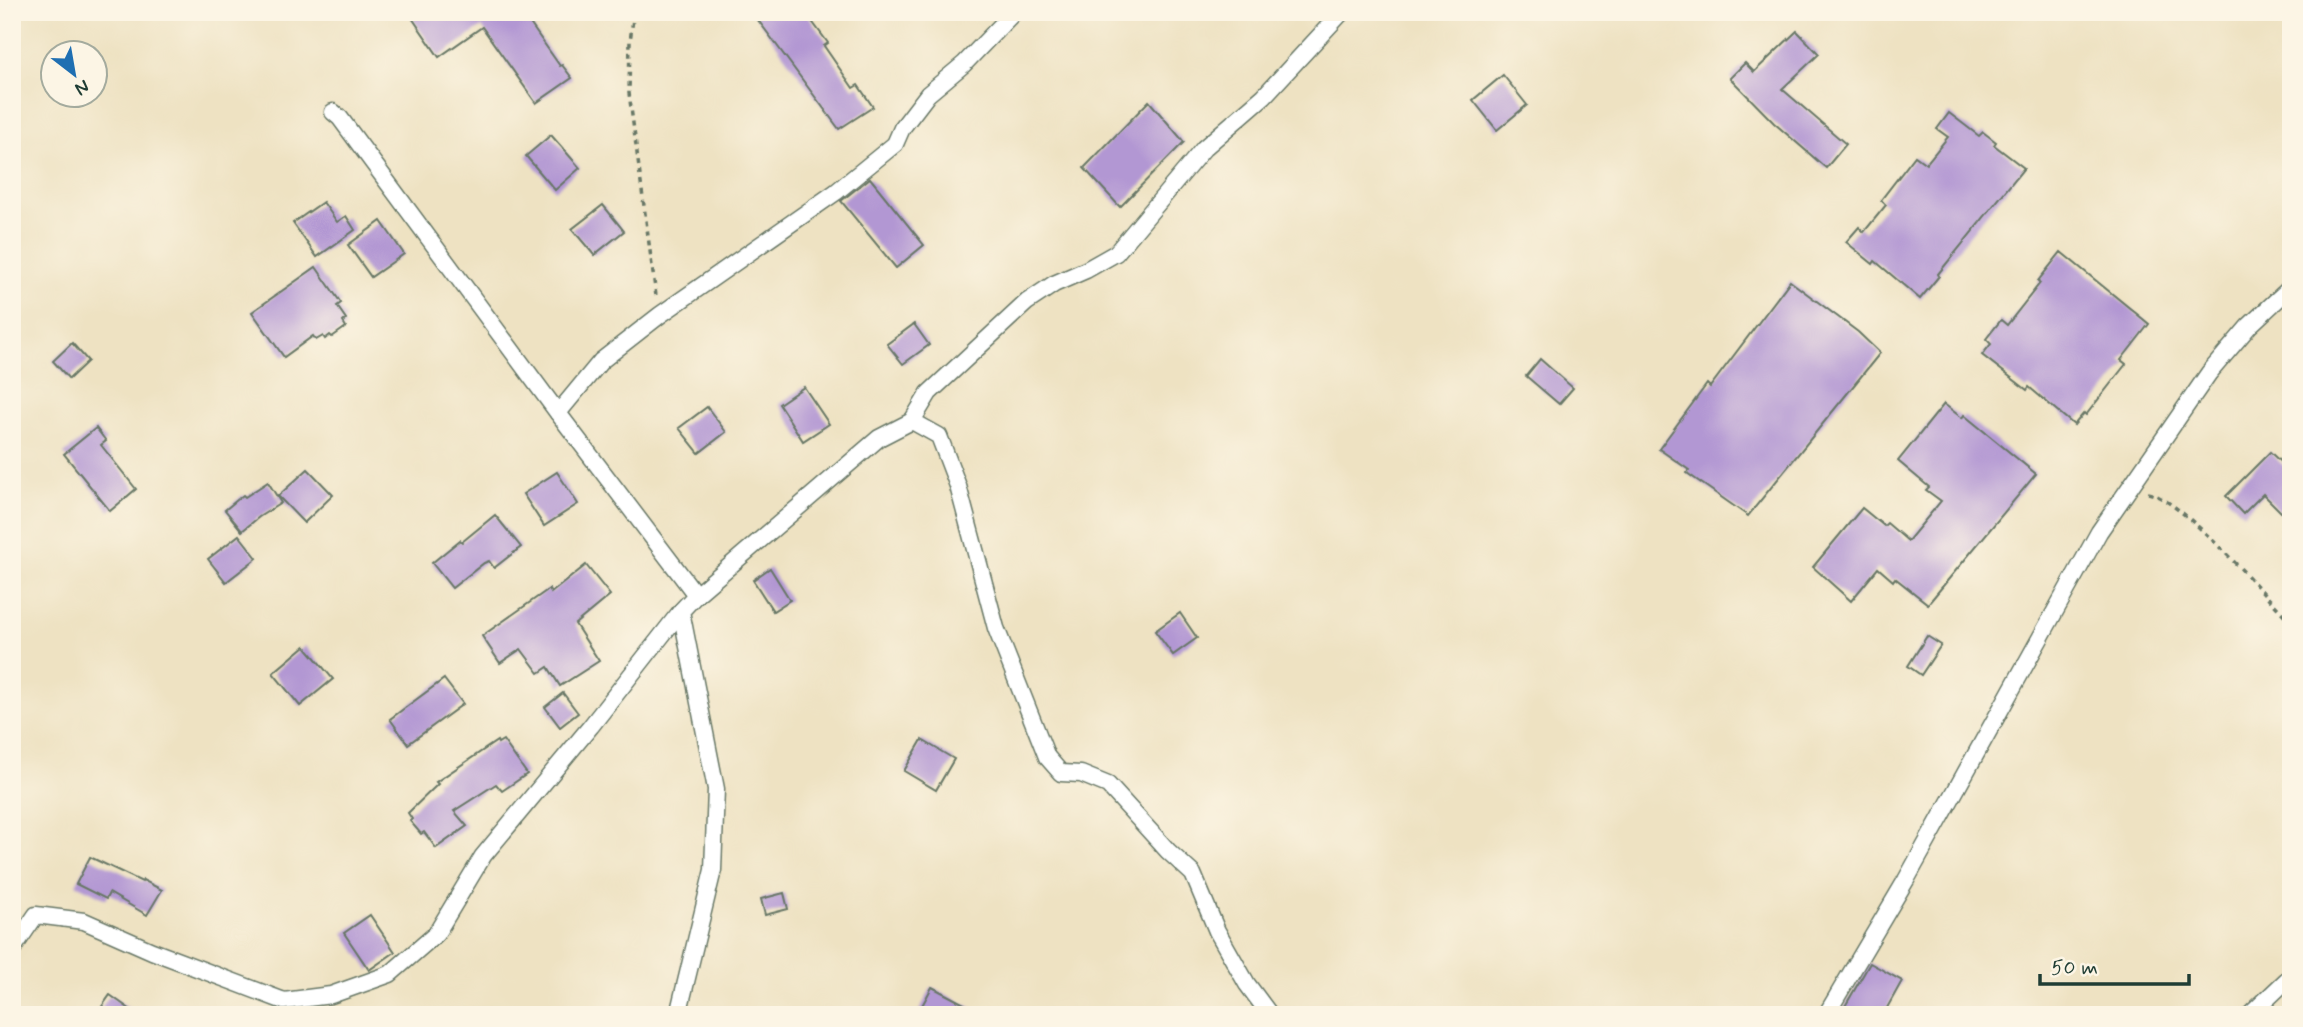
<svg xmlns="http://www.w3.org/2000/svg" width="2303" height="1027" viewBox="0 0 2303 1027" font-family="Mynerve,sans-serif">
<rect width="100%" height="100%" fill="#fcf5e5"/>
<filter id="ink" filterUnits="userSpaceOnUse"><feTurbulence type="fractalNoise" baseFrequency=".0143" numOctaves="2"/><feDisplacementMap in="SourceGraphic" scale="14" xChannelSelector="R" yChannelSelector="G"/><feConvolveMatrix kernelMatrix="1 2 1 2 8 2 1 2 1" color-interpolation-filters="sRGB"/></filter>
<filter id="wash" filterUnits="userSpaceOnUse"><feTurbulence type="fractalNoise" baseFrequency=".00686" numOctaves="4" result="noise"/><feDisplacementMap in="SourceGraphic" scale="28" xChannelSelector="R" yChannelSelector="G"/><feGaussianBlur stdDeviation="1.57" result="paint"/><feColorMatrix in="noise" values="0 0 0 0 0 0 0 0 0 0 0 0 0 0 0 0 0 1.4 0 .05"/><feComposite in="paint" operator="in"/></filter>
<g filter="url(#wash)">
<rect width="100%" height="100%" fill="#eee2c2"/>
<g id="blocks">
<g fill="#b297d3">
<polygon points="408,12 522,12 560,66 562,65 572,78 536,103 482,27 439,57"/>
<polygon points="752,12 805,12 828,43 824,46 853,88 858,85 873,107 839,129"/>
<polygon points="1797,31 1819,54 1782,89 1846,144 1826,168 1774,123 1730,78 1745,63 1754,72"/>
<polygon points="1503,75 1527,105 1497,130 1473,100"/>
<polygon points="1149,101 1184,142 1120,207 1084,168"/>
<polygon points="1949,113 1979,136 1983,132 1996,142 1994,145 2024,168 1938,274 1939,276 1920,299 1875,261 1873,264 1846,242 1859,227 1864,232 1886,205 1881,200 1915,156 1926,164 1948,137 1937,129"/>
<polygon points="551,135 580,168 555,190 526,156"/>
<polygon points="870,178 924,245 896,268 841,201"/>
<polygon points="323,202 337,222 346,216 355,230 317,257 293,223"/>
<polygon points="603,205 624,231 594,255 572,229"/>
<polygon points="381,221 404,254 371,277 348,245"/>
<polygon points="2061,252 2149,324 2121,360 2126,364 2086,415 2084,413 2074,425 2029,387 2027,390 1982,355 1991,344 1986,339 2001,320 2007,325 2040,283 2038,281"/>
<polygon points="316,267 341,303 337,306 346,319 343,322 346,327 332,337 330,335 325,339 323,336 316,340 313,336 284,357 252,312"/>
<polygon points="1790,281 1858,332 1880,353 1748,516 1687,473 1689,470 1659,449 1707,384 1710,387"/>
<polygon points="914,324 929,345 903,364 887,344"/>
<polygon points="72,343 88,361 69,379 53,361"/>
<polygon points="1540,359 1573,388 1559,404 1526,376"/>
<polygon points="804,387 829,424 803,441 779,404"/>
<polygon points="1944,404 1962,418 1964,415 2036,474 1928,604 1895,578 1893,581 1878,568 1851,601 1813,567 1862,508 1884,526 1887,523 1908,541 1941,501 1926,490 1929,487 1898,461"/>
<polygon points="707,407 726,432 699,453 679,428"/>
<polygon points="96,428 106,441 101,445 136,489 110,511 64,454"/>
<polygon points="2270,452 2291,472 2291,522 2263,494 2243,514 2226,496"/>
<polygon points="308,469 333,495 304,523 278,496"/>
<polygon points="557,472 578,504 544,526 523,494"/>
<polygon points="268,482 281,503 259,517 242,531 225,510 243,495 245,497"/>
<polygon points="495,515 521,547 494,568 489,561 484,563 452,588 432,563 460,540 462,542"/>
<polygon points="239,535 257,558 226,582 208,559"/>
<polygon points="586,565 610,595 575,624 599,661 560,686 548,667 539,673 521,649 500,663 482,636 549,589 551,593"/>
<polygon points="770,568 790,600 773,611 753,580"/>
<polygon points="1180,613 1197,638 1173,655 1155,631"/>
<polygon points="1927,636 1941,645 1921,675 1908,666"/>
<polygon points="305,646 333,679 300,706 273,673"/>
<polygon points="444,679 463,704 408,744 390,719"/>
<polygon points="563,693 578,713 560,727 545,707"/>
<polygon points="503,740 527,774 502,791 496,784 454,811 467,826 436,848 424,832 421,834 410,821 412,819 408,813 438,784 436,782 497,741 498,743"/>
<polygon points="922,740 954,759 936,790 904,771"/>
<polygon points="90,857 142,882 143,880 162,890 147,915 109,893 106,899 76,884"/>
<polygon points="784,893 788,909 765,915 761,899"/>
<polygon points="370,915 395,952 369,970 344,933"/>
<polygon points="1870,963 1902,981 1883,1015 1840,1015"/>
<polygon points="932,987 985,1015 917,1015"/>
<polygon points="110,995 138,1015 96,1015"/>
</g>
</g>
</g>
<g filter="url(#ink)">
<use href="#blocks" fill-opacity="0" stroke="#677766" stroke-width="2"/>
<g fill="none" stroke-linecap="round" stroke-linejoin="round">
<g stroke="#677766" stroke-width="19">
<g id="street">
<polyline points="333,112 340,118 558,413 601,361 660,315 836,192 895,144 902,128 928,94 964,64 1014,12"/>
<polyline points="558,413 696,595 681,611 716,789 713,870 678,1015"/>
<polyline points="912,421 929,393 1027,302 1054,284 1086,270 1116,253 1204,148 1264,96 1342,12"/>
<polyline points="696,595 879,438 912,421 939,436 958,486 996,628 1047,757 1061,773 1081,774 1108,785 1168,851 1193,874 1217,931 1247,984 1270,1015"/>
<polyline points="12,950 36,915 84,921 152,951 284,1001 331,995 390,974 436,934 483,856 591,726 681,611"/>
<polyline points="1826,1015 1906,880 2099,532 2209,373 2249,326 2291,287"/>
<polyline points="2250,1015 2291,976"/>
</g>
</g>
<g stroke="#677766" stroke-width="3.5" stroke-dasharray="5 5" stroke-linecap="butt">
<polyline points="634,12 630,41 629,93 656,296"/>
<path d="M2148,493C2182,499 2263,594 2291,622"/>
</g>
<use href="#street" stroke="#fff" stroke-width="16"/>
</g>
</g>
<rect width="2303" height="1027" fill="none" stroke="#fcf5e5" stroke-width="42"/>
<g transform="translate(74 74) rotate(149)"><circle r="33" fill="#fcf5e5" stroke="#a4ab9e" stroke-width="2"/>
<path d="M0-5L12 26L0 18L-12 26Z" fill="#1f6fb2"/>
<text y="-10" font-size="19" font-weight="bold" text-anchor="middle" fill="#1f3d34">N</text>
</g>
<path d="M2040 974v10h149v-10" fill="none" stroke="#1f3d34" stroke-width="3.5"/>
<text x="2051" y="974" font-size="21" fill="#1f3d34" stroke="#fcf5e5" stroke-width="5" paint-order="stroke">50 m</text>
</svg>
